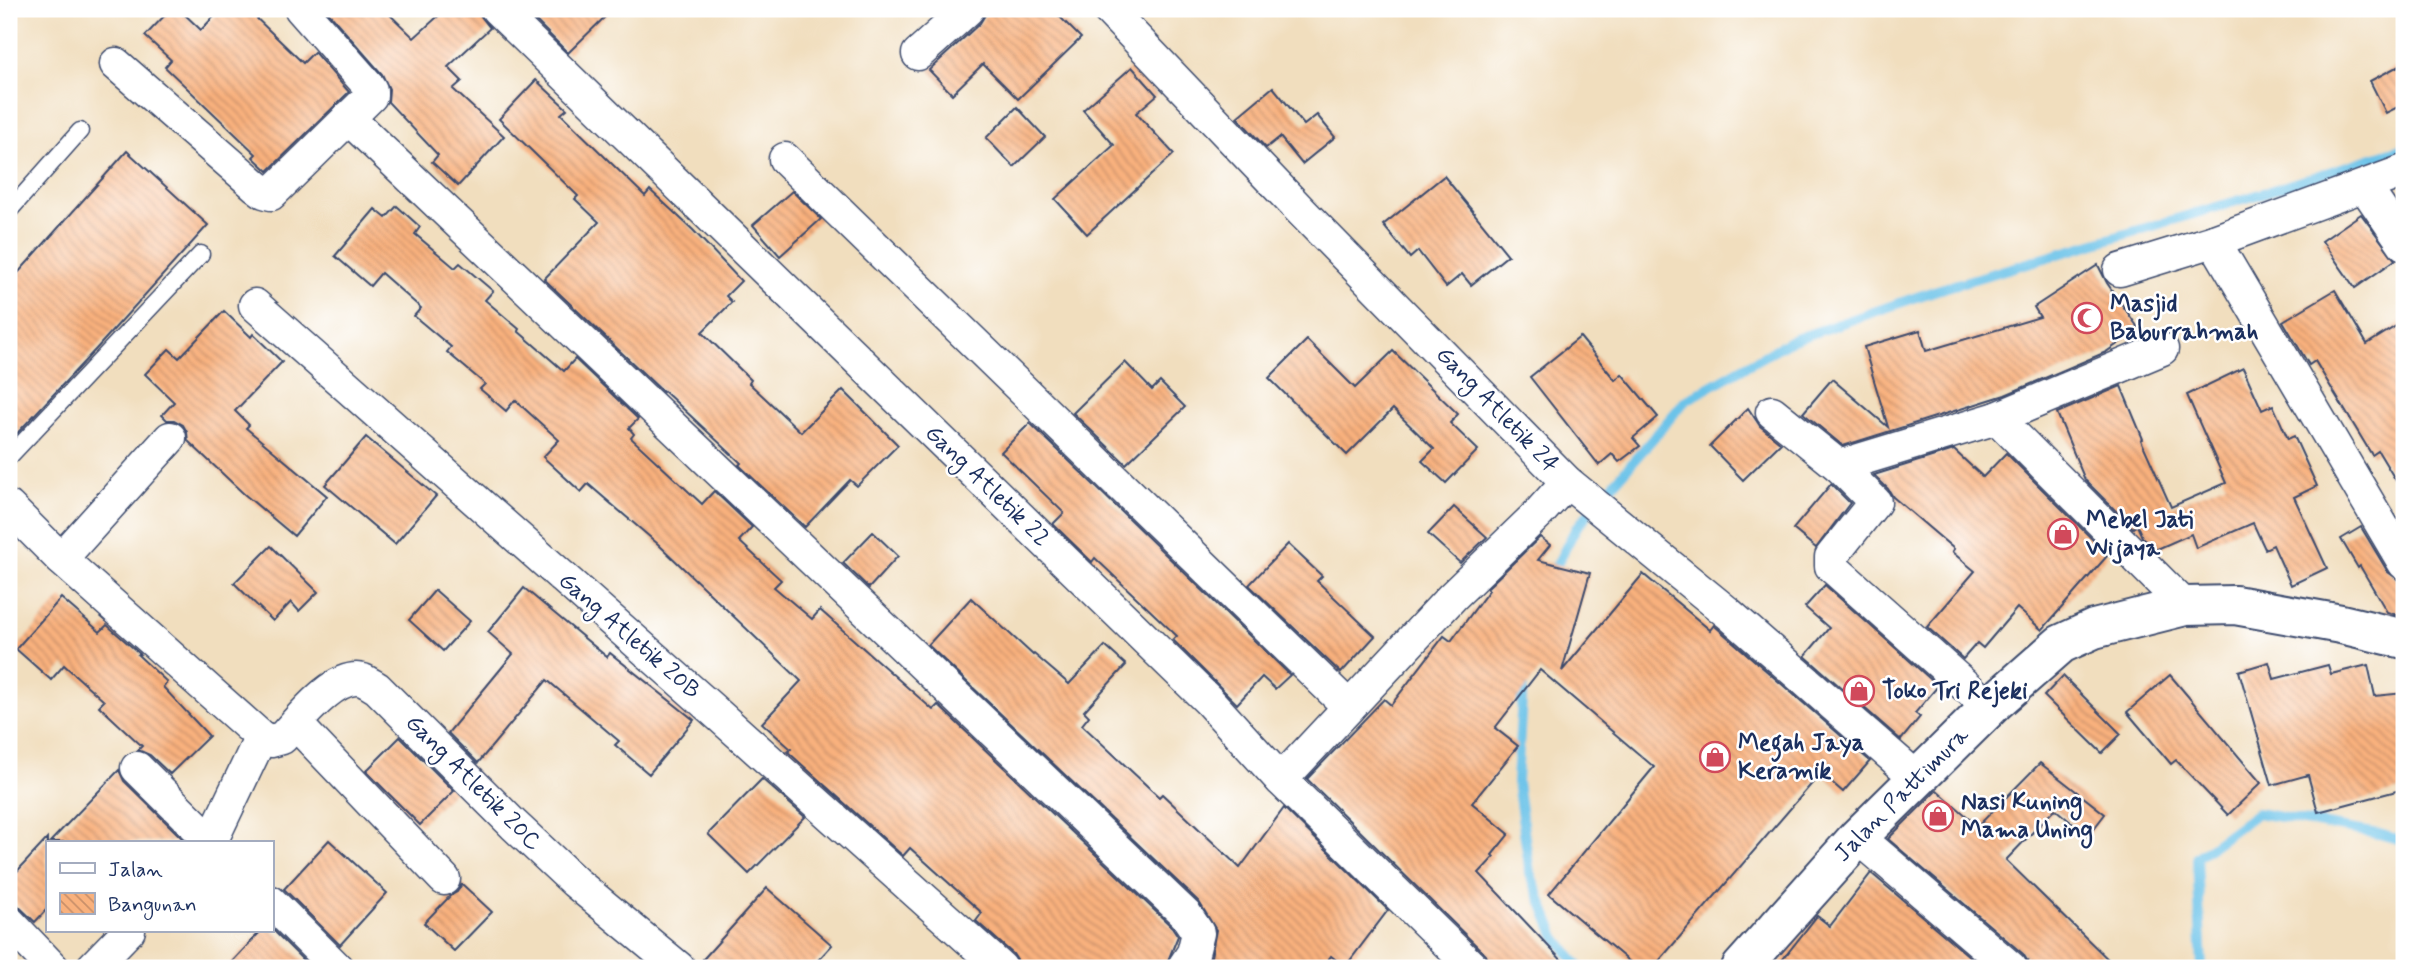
<svg xmlns="http://www.w3.org/2000/svg" width="2413" height="977" viewBox="0 0 2413 977" font-family="Mynerve,sans-serif">
<defs>
<pattern id="building-back-hatch" width="6" height="6" patternUnits="userSpaceOnUse" patternTransform="scale(1.75)"><rect width="6" height="6" fill="#f9b17d"/><path d="M-1 5l2 2M0 0l6 6M5-1l2 2" fill="none" stroke="#c9906a"/></pattern>
</defs>
<rect width="100%" height="100%" fill="#fff"/>
<filter id="ink" filterUnits="userSpaceOnUse"><feTurbulence type="fractalNoise" baseFrequency=".0143" numOctaves="2"/><feDisplacementMap in="SourceGraphic" scale="14" xChannelSelector="R" yChannelSelector="G"/><feConvolveMatrix kernelMatrix="1 2 1 2 8 2 1 2 1" color-interpolation-filters="sRGB"/></filter>
<filter id="wash" filterUnits="userSpaceOnUse"><feTurbulence type="fractalNoise" baseFrequency=".00686" numOctaves="4" result="noise"/><feDisplacementMap in="SourceGraphic" scale="28" xChannelSelector="R" yChannelSelector="G"/><feGaussianBlur stdDeviation="1.57" result="paint"/><feColorMatrix in="noise" values="0 0 0 0 0 0 0 0 0 0 0 0 0 0 0 0 0 1.4 0 .05"/><feComposite in="paint" operator="in"/></filter>
<g filter="url(#wash)">
<rect width="100%" height="100%" fill="#f1debe"/>
<g fill="none" stroke-linecap="round" stroke-linejoin="round">
<g stroke="#6cc3e9" stroke-width="10">
<polyline points="1551,576 1576,528 1685,401 1790,341 1937,290 2257,195 2404,148"/>
<polyline points="1523,681 1517,782 1530,873 1556,937 1580,968"/>
<polyline points="2202,968 2197,857 2257,813 2379,834 2404,841"/>
</g>
</g>
<g id="blocks">
<g fill="url(#building-back-hatch)">
<polygon points="171,9 179,9 201,30 221,9 247,9 303,63 314,52 349,92 268,171 253,157 256,154 165,67 171,60 145,36"/>
<polygon points="325,9 384,9 414,38 446,9 479,9 480,15 490,28 448,67 462,81 453,89 504,136 458,186 432,162 438,155 388,102 389,89 382,74"/>
<polygon points="524,9 613,9 568,53"/>
<polygon points="986,9 1052,9 1081,38 1018,99 983,64 952,94 929,70 980,23 985,15"/>
<polygon points="2404,63 2404,104 2386,113 2370,81"/>
<polygon points="1132,67 1157,95 1136,113 1174,154 1087,234 1055,199 1114,145 1083,110"/>
<polygon points="536,80 567,109 561,114 609,161 645,196 650,190 693,230 741,281 726,296 732,302 702,332 751,380 749,383 801,432 843,390 898,445 857,486 850,480 805,527 739,465 741,463 664,391 663,392 544,279 599,222 575,199 578,196 499,119"/>
<polygon points="1273,87 1304,125 1317,115 1335,137 1302,164 1280,137 1266,148 1237,117"/>
<polygon points="1017,107 1045,137 1014,167 986,138"/>
<polygon points="127,151 208,225 96,349 9,442 9,283"/>
<polygon points="1444,176 1508,255 1471,285 1462,274 1446,287 1418,251 1410,258 1383,225"/>
<polygon points="792,191 821,219 780,256 753,225"/>
<polygon points="397,206 420,227 415,234 455,268 460,263 493,291 485,300 519,329 518,331 564,371 575,359 638,419 629,428 634,434 631,438 702,504 714,491 752,527 739,541 781,580 774,587 812,619 820,610 933,710 938,705 1172,927 1178,936 1165,968 1022,968 1013,954 976,921 982,913 910,848 903,856 788,752 791,749 762,723 801,681 658,544 588,484 581,492 543,457 559,440 515,400 506,411 480,389 485,384 447,352 451,347 414,316 421,308 381,273 370,286 335,256 375,209 386,218"/>
<polygon points="2361,214 2395,260 2355,288 2322,241"/>
<polygon points="2098,265 2107,283 2139,329 2106,352 2005,395 1843,446 1803,413 1832,379 1888,427 1864,347 1920,330 1926,351 2040,317 2034,307"/>
<polygon points="2335,290 2367,344 2404,321 2404,494 2378,451 2372,455 2315,361 2309,365 2283,321"/>
<polygon points="224,311 251,337 253,334 282,362 235,411 249,425 246,428 327,496 294,536 244,494 188,441 187,432 183,425 174,420 167,420 162,415 174,402 145,374 169,349 179,358"/>
<polygon points="1580,337 1615,380 1622,374 1658,417 1633,438 1640,446 1619,462 1612,454 1599,465 1530,377"/>
<polygon points="1307,340 1355,388 1393,351 1458,414 1450,423 1478,450 1446,483 1422,461 1434,449 1393,409 1347,455 1269,378"/>
<polygon points="1125,362 1152,390 1160,382 1185,407 1126,464 1073,413"/>
<polygon points="2243,368 2262,410 2273,405 2288,439 2294,436 2317,486 2294,497 2327,568 2291,585 2273,545 2265,549 2253,523 2196,548 2191,534 2155,550 2142,537 2137,525 2133,528 2085,480 2057,413 2121,386 2143,439 2141,440 2171,507 2226,483 2187,395"/>
<polygon points="1748,408 1760,426 1781,443 1743,480 1710,446"/>
<polygon points="1030,423 1290,675 1275,689 1262,677 1237,704 1173,640 1177,636 1095,558 1092,562 1053,524 1064,513 1001,452"/>
<polygon points="366,437 436,496 395,544 325,485"/>
<polygon points="1954,450 1983,477 2006,453 2108,555 2042,630 2017,608 1983,648 1977,643 1963,659 1927,627 1975,571 1952,552 1954,549 1893,497 1888,489 1874,475"/>
<polygon points="1831,484 1850,503 1816,548 1793,529"/>
<polygon points="1454,507 1487,537 1460,563 1428,534"/>
<polygon points="2361,527 2388,572 2399,580 2404,589 2404,617 2387,612 2360,566 2358,568 2341,539"/>
<polygon points="873,532 898,556 869,588 843,563"/>
<polygon points="1540,537 1550,545 1538,560 1590,573 1562,671 1643,574 1710,630 1714,625 1716,627 1870,761 1843,792 1821,773 1653,968 1637,968 1549,894 1654,767 1540,670 1495,728 1518,746 1472,803 1509,834 1492,855 1494,857 1479,873 1569,968 1491,968 1486,955 1307,779 1384,699 1391,705 1444,636 1451,641 1489,590 1487,588"/>
<polygon points="1288,544 1322,576 1317,581 1375,636 1341,673 1249,585"/>
<polygon points="271,546 318,592 299,611 291,602 273,621 234,583"/>
<polygon points="1825,585 1938,686 1915,713 1920,717 1901,740 1805,656 1829,628 1805,607"/>
<polygon points="524,588 607,657 610,653 694,720 649,774 615,745 619,741 547,680 478,763 448,733 513,654 488,632"/>
<polygon points="435,590 470,621 443,651 409,620"/>
<polygon points="61,598 100,632 107,625 140,654 138,655 167,682 163,687 209,736 170,774 150,755 138,750 142,746 99,706 104,701 64,665 51,680 16,649"/>
<polygon points="971,598 1033,655 1034,654 1069,684 1105,646 1126,665 1084,711 1089,716 1082,725 1159,797 1162,794 1240,868 1284,808 1388,910 1345,967 1331,956 1322,968 1205,968 1211,957 1216,930 1199,902 928,645"/>
<polygon points="2269,662 2274,679 2328,665 2331,674 2368,665 2375,696 2404,693 2404,789 2318,812 2308,775 2272,785 2239,671"/>
<polygon points="2170,675 2261,783 2228,815 2176,760 2171,764 2127,712"/>
<polygon points="2063,676 2121,734 2102,753 2044,696"/>
<polygon points="400,737 454,791 420,825 366,771"/>
<polygon points="2040,763 2105,814 2088,836 2055,809 2006,860 2117,968 2032,968 2023,954 1888,839 1937,790 1978,826"/>
<polygon points="119,770 124,781 186,842 50,842"/>
<polygon points="762,779 805,817 749,874 708,834"/>
<polygon points="47,839 47,909 35,922 9,897 9,880"/>
<polygon points="329,840 387,893 340,945 284,889"/>
<polygon points="1871,873 1983,968 1776,968 1817,916 1830,926"/>
<polygon points="462,884 492,912 454,951 424,923 450,896 457,892"/>
<polygon points="767,888 832,945 811,968 697,968 697,966"/>
<polygon points="271,928 311,968 226,968 262,930"/>
</g>
</g>
</g>
<g filter="url(#ink)">
<use href="#blocks" fill-opacity="0" stroke="#3b496c" stroke-width="2"/>
<g fill="none" stroke-linecap="round" stroke-linejoin="round">
<g stroke="#3b496c" stroke-width="19">
<g id="service">
<polyline points="9,211 80,131"/>
<polyline points="9,457 201,254"/>
</g>
</g>
<g stroke="#3b496c" stroke-width="35">
<g id="minor">
<polyline points="497,9 1208,700 1281,780 1473,968"/>
<polyline points="1108,9 1303,213 1567,482 1728,613 1917,778"/>
<polyline points="918,54 968,9"/>
<polyline points="116,64 256,186 264,192 271,194 371,96 371,90 367,84 301,9"/>
<polyline points="348,118 1186,915 1198,933 1193,953 1183,968"/>
<polyline points="785,159 1349,707"/>
<polyline points="2365,187 2404,244"/>
<polyline points="2214,241 2404,563"/>
<polyline points="2120,270 2214,241 2404,171"/>
<polyline points="255,305 704,702 1001,968"/>
<polyline points="1772,412 1839,466 1997,418 2162,349"/>
<polyline points="1997,418 2185,606"/>
<polyline points="1839,466 1875,502 1831,557 1831,566 1989,707"/>
<path d="M9,507L61,559L261,737L271,741L282,738C299,720 335,672 363,680C368,682 373,686 377,688L514,825L575,882L679,968"/>
<polyline points="61,559 170,438"/>
<polyline points="296,724 444,879"/>
<polyline points="137,768 212,842"/>
<polyline points="1281,780 1452,597 1539,513 1567,482"/>
<polyline points="1858,837 2011,968"/>
<polyline points="211,842 261,737"/>
<polyline points="271,902 337,968"/>
<polyline points="9,922 53,968"/>
<polyline points="92,968 129,930"/>
</g>
</g>
<g stroke="#3b496c" stroke-width="42">
<polyline id="tertiary" points="1741,968 1858,837 1995,702 2061,644 2094,629 2185,606 2235,605 2341,624 2404,639"/>
</g>
<use href="#service" stroke="#fff" stroke-width="16"/>
<use href="#minor" stroke="#fff" stroke-width="32"/>
<use href="#tertiary" stroke="#fff" stroke-width="38"/>
</g>
</g>
<defs>
<g id="mosque-ring" transform="scale(1.575)"><circle r="9.5" fill="#fff" stroke="#d1495b" stroke-width="1.5"/><path d="M3.5-4.9A6 6 0 1 0 3.5 4.9A5 5 0 1 1 3.5-4.9Z" fill="#d1495b"/></g>
<g id="shop-ring" transform="scale(1.575)"><circle r="9.5" fill="#fff" stroke="#d1495b" stroke-width="1.5"/><path d="M-5-2.5h2.3a2.7 3.5 0 0 1 5.4 0H5L5.5 6h-11ZM-1.5-2.5h3a1.5 2.3 0 0 0-3 0Z" fill="#d1495b"/></g>
</defs>
<g fill-rule="evenodd">
<use href="#mosque-ring" x="2087" y="318"/>
<use href="#shop-ring" x="2063" y="534"/>
<use href="#shop-ring" x="1859" y="691"/>
<use href="#shop-ring" x="1715" y="757"/>
<use href="#shop-ring" x="1938" y="816"/>
</g>
<g text-anchor="middle" dominant-baseline="central" stroke-width="5" stroke-linejoin="round" paint-order="stroke">
<g font-size="24" font-weight="bold" fill="#1b2f5e" stroke="#fff" text-anchor="start">
<text x="2110" y="304">Masjid<tspan x="2110" dy="28">Baburrahmah</tspan></text>
<text x="2086" y="520">Mebel Jati<tspan x="2086" dy="28">Wijaya</tspan></text>
<text x="1882" y="691">Toko Tri Rejeki</text>
<text x="1738" y="743">Megah Jaya<tspan x="1738" dy="28">Keramik</tspan></text>
<text x="1961" y="802">Nasi Kuning<tspan x="1961" dy="28">Mama Uning</tspan></text>
</g>
<g font-size="24" fill="#1b2f5e" stroke="#fff">
<text transform="translate(1497 410) rotate(46)">Gang Atletik 24</text>
<text transform="translate(987 486) rotate(44)">Gang Atletik 22</text>
<text transform="translate(629 636) rotate(41)">Gang Atletik 20B</text>
<text transform="translate(473 783) rotate(45)">Gang Atletik 20C</text>
<text transform="translate(1902 795) rotate(-45)">Jalan Pattimura</text>
</g>
</g>
<rect width="2413" height="977" fill="none" stroke="#fff" stroke-width="35"/>
<rect x="46" y="841" width="228" height="91" fill="#ffffff" stroke="#a4acbf" stroke-width="2"/>
<rect x="60" y="863" width="35" height="10" fill="#ffffff" stroke="#a4acbf" stroke-width="2"/>
<text x="108" y="876" font-size="21" fill="#1b2f5e">Jalan</text>
<rect x="60" y="893" width="35" height="21" fill="url(#building-back-hatch)" stroke="#a4acbf" stroke-width="2"/>
<text x="108" y="911" font-size="21" fill="#1b2f5e">Bangunan</text>
</svg>
